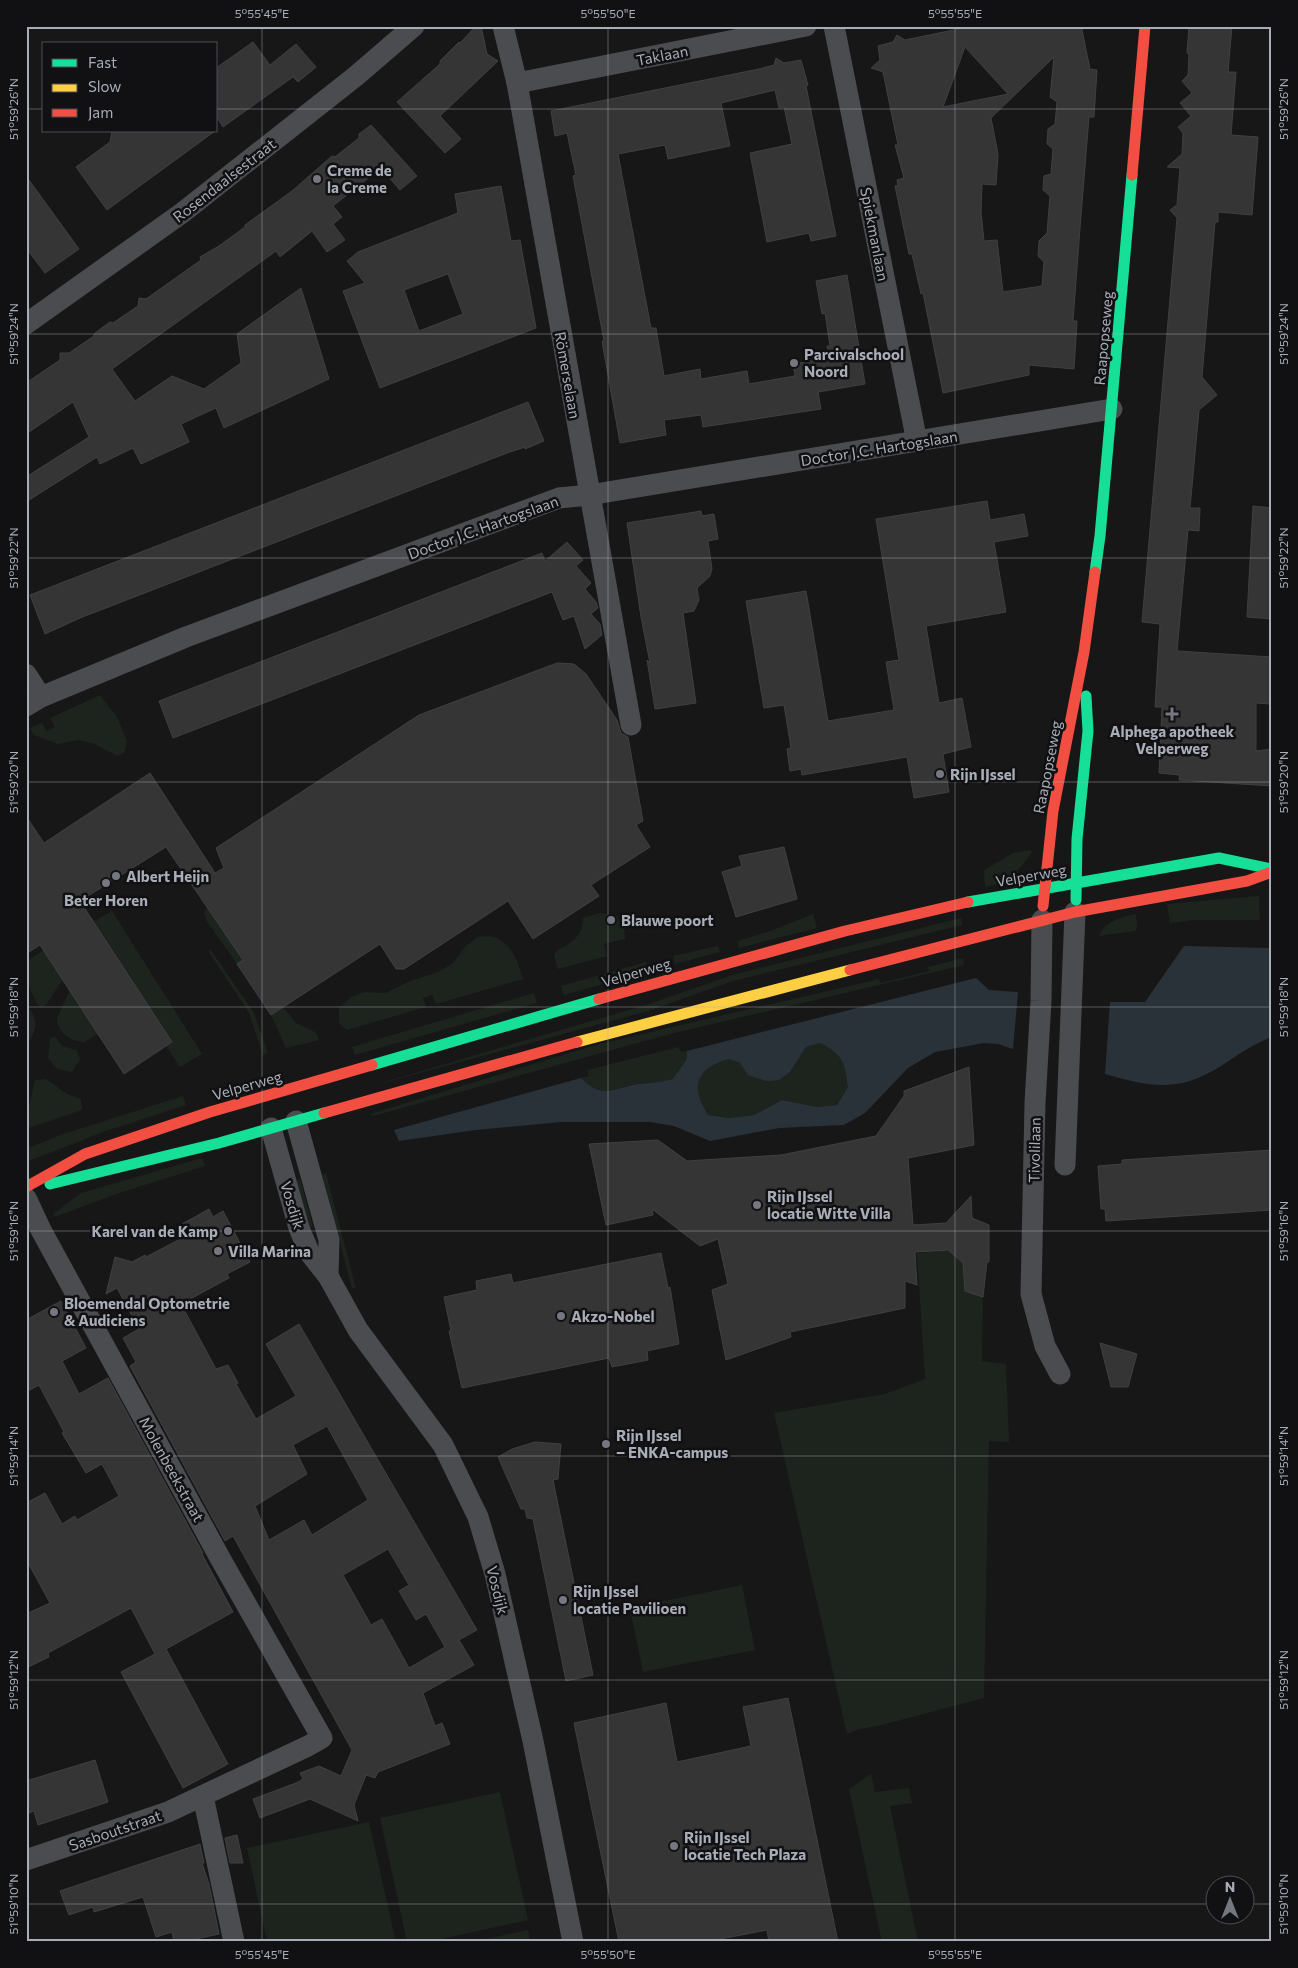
<svg xmlns="http://www.w3.org/2000/svg" width="1298" height="1968" viewBox="0 0 1298 1968" font-family="Commissioner,sans-serif">
<rect width="100%" height="100%" fill="#171717"/>
<g fill="#1d241e">
<polygon points="100,695 117,717 127,741 125,752 117,756 95,744 78,740 58,744 34,735 30,728 42,723 47,732 55,727 50,718"/>
<path d="M1030,850L1032,851L1030,855C1019,871 1006,883 985,887L984,870L1013,853Z"/>
<polygon points="1259,896 1260,920 1194,920 1170,923 1167,904"/>
<polygon points="207,908 243,960 237,964 206,920 204,912"/>
<polygon points="112,911 202,1054 180,1067 166,1046 172,1042 94,921"/>
<path d="M600,913L617,916L624,929L625,939L604,944L607,956L558,969L554,956L557,950C572,944 583,935 583,918Z"/>
<polygon points="813,914 817,928 739,948 738,941 773,930"/>
<path d="M1136,914L1137,927L1135,931L1099,936C1104,922 1123,916 1136,914Z"/>
<polygon points="961,918 962,925 733,981 648,1011 364,1088 646,1005 732,975"/>
<path d="M477,937C482,937 491,935 496,938C513,945 519,964 523,979L436,1004L432,995L423,998L426,1007L347,1030L339,1023V1008L351,997L365,992L385,993L410,981L438,972L452,964L464,948Z"/>
<polygon points="718,946 720,952 675,964 673,956"/>
<polygon points="210,949 254,1013 268,1053 263,1055 249,1013 209,952"/>
<polygon points="44,950 63,979 46,1005 42,1007 37,1004 26,980 26,962"/>
<polygon points="963,958 964,965 670,1034 373,1116 370,1114 599,1044 879,979 880,983 929,971 928,967"/>
<polygon points="646,962 650,971 564,995 561,986"/>
<path d="M70,990L98,1034L84,1042C71,1041 57,1033 57,1018Z"/>
<polygon points="534,993 537,1003 355,1055 352,1047"/>
<path d="M26,1004C40,1022 37,1029 26,1047Z"/>
<polygon points="283,1007 296,1023 315,1032 319,1040 286,1048 271,1015"/>
<polygon points="55,1037 62,1046 76,1050 80,1059 72,1072 57,1069 48,1058 50,1038"/>
<path d="M820,1043C845,1058 843,1059 848,1087L837,1105L817,1107L782,1100L754,1115L729,1118L708,1115C690,1084 696,1070 729,1059L740,1063L790,1072L806,1047Z"/>
<path d="M678,1047L681,1052L687,1051V1059L674,1079C662,1082 650,1083 638,1084C612,1088 603,1100 581,1078L589,1076L587,1070Z"/>
<polygon points="46,1079 67,1094 81,1099 82,1110 29,1128 26,1120 35,1080"/>
<polygon points="183,1096 186,1105 106,1131 26,1162 26,1149 60,1135"/>
<polygon points="202,1158 205,1166 116,1194 55,1217 53,1214 81,1193"/>
<polygon points="326,1173 356,1289 352,1288 322,1174"/>
<polygon points="300,1179 313,1227 305,1229 293,1181"/>
<polygon points="947,1250 963,1263 965,1291 983,1297 982,1361 1006,1364 1009,1442 989,1441 984,1698 878,1726 859,1729 847,1734 774,1413 885,1394 925,1379 917,1253"/>
<polygon points="742,1585 755,1650 643,1672 630,1608"/>
<polygon points="871,1774 875,1792 909,1788 912,1803 890,1806 918,1942 882,1942 849,1789"/>
<polygon points="500,1792 528,1920 427,1942 407,1942 380,1818"/>
<polygon points="369,1822 396,1942 267,1942 247,1848"/>
<polygon points="528,1930 530,1942 472,1942"/>
</g>
<g fill="#2a3239" fill-rule="evenodd">
<path d="M1184,946L1272,948V1037C1253,1044 1238,1055 1221,1066C1178,1093 1151,1087 1105,1074L1110,1002H1145Z"/>
<path d="M976,978L989,990L1018,992L1013,1049L998,1044L984,1043L935,1052L908,1068L865,1113L844,1125L779,1128L710,1141L674,1126L650,1122H561L476,1130L399,1141L394,1130L581,1078C603,1100 613,1088 638,1084C650,1083 662,1082 673,1079L687,1059V1051ZM820,1043C844,1056 844,1061 848,1087L837,1105L817,1107L782,1100L754,1115L729,1118L708,1115C690,1085 696,1069 729,1059L740,1063L748,1075L766,1081L779,1080L790,1072L806,1047Z"/>
</g>
<g fill="#353536" stroke="#3f4043" fill-rule="evenodd">
<polygon points="476,26 481,26 487,54 498,61 440,116 461,139 445,153 397,102 440,64 440,61 459,42 460,43"/>
<path d="M973,26H1086L1082,30L1090,69L1097,70L1094,117H1089L1080,228L1073,321H1077L1074,369L1029,365V375L943,393L923,293L921,294L912,254H909L895,186H898L897,180L904,178L895,145H898L883,72L871,68L880,60L878,46L893,42L897,35L905,40ZM965,47L1008,94L943,107ZM1054,57L1050,97L1057,102L1055,124L1048,129L1047,144L1053,149L1051,174L1044,176L1043,190L1050,196L1047,233L1039,241L1038,256L1044,262L1042,286L1003,292L997,240L984,241L981,212L982,184L996,185L998,154L991,118Z"/>
<polygon points="1189,26 1232,26 1228,72 1236,72 1231,135 1258,137 1252,215 1218,212 1218,222 1215,222 1202,377 1217,395 1199,410 1190,508 1200,508 1199,531 1188,530 1177,651 1272,657 1270,704 1256,703 1256,751 1272,749 1272,786 1179,780 1180,775 1159,773 1162,707 1155,707 1160,624 1142,622 1177,218 1170,210 1177,205 1180,168 1167,167 1182,154 1183,133 1178,127 1191,116 1180,103 1192,93 1182,81 1188,75 1189,54 1187,53"/>
<polygon points="253,42 270,65 296,44 316,67 298,82 293,77 223,127 216,116 216,68"/>
<polygon points="776,58 784,63 801,60 808,85 806,86 836,236 811,241 809,233 767,242 750,153 792,144 784,107 779,108 775,90 721,103 730,146 668,159 665,145 618,154 651,328 656,328 664,376 700,369 701,379 747,371 749,384 795,376 793,364 829,358 827,346 830,346 825,313 822,314 816,281 847,275 865,384 818,392 821,409 703,427 701,415 664,420 666,435 620,443 602,341 604,341 573,176 576,175 567,133 555,136 551,111 759,69 774,65"/>
<polygon points="371,125 417,176 400,190 381,168 333,206 342,217 333,224 345,240 327,252 312,231 280,257 276,251 112,369 135,401 172,376 204,389 241,363 237,334 301,288 329,379 224,428 216,408 181,424 189,442 141,464 133,448 100,464 97,457 26,502 26,477 89,437 73,402 26,434 26,383 60,360 60,353 69,353 94,336 94,334 103,327 110,322 113,323 138,306 139,298 146,299 201,260 200,257 219,246 245,227 245,225 292,191 332,156 335,157 359,138 359,134"/>
<polygon points="112,131 215,131 107,210 76,167 110,142"/>
<polygon points="26,176 79,249 45,273 26,248"/>
<path d="M501,186L511,241L520,240L536,328L380,388L343,291L365,283L347,261L358,252L458,213L455,194ZM448,274L463,314L419,331L404,290Z"/>
<polygon points="528,402 544,441 525,449 525,447 507,453 411,490 80,618 45,634 30,595"/>
<polygon points="987,501 990,520 1024,514 1028,536 994,542 1006,612 926,626 939,703 962,698 971,747 943,754 949,792 914,798 907,757 802,775 801,769 790,771 787,749 791,748 784,705 764,708 746,601 806,591 828,721 894,710 886,662 899,660 876,519"/>
<polygon points="1253,506 1272,508 1272,619 1247,617"/>
<polygon points="701,511 702,516 714,514 718,539 708,541 712,569 710,576 697,588 699,600 694,611 683,613 696,703 655,709 647,660 650,663 641,617 627,523"/>
<polygon points="567,542 583,560 576,566 591,583 585,589 596,602 598,608 591,614 600,624 602,635 585,649 574,616 563,620 552,592 173,738 159,701 542,553 545,561"/>
<polygon points="557,663 574,664 586,674 617,720 621,733 628,737 643,821 636,825 650,847 591,885 599,896 533,939 508,901 404,969 396,969 380,944 271,1015 237,964 243,960 166,847 80,901 172,1042 124,1074 40,945 26,954 26,816 44,843 150,773 215,873 224,868 216,848 419,715"/>
<polygon points="784,847 797,899 736,917 722,872 742,866 739,856"/>
<polygon points="969,1067 974,1145 908,1158 913,1225 946,1223 971,1196 972,1218 989,1225 989,1262 987,1262 983,1297 965,1291 963,1263 948,1250 915,1252 917,1285 905,1281 905,1308 790,1332 791,1337 726,1360 712,1290 728,1284 718,1239 700,1246 652,1209 653,1215 606,1225 589,1144 658,1140 687,1161 781,1155 876,1136 904,1096 904,1091"/>
<polygon points="1272,1150 1272,1210 1106,1221 1105,1209 1101,1209 1098,1166 1122,1164 1122,1160"/>
<path d="M209,1209L213,1217L223,1211L250,1262L227,1274L229,1278L181,1304L216,1369L228,1365L238,1383L236,1384L256,1419L296,1396L266,1344L299,1324L477,1630L459,1640L474,1665L423,1693L435,1726L442,1723L450,1744L378,1772L375,1778L366,1775L354,1805L358,1821L310,1799L260,1818L253,1799L296,1783L303,1779L300,1773L319,1766L341,1776L352,1750L233,1536L225,1541L130,1366L136,1362L123,1338L139,1329L117,1288L106,1294L115,1257L132,1262L145,1255L146,1257L184,1237L183,1234L186,1232L182,1224ZM327,1426L368,1500L312,1535L304,1520L269,1540L255,1506L307,1474L293,1445ZM388,1549L409,1585L399,1591L416,1620L426,1614L445,1647L409,1668L382,1619L371,1625L343,1575Z"/>
<polygon points="661,1253 668,1288 670,1287 679,1344 647,1351 648,1360 612,1367 609,1358 462,1388 449,1331 451,1331 444,1297 477,1290 476,1281 511,1274 513,1283"/>
<polygon points="61,1301 86,1348 62,1361 79,1394 108,1378 203,1553 202,1554 233,1612 166,1649 228,1764 183,1788 121,1672 155,1654 131,1608 48,1653 49,1657 26,1668 26,1614 50,1603 26,1559 26,1503 45,1493 62,1524 75,1516 77,1520 119,1496 102,1464 86,1473 62,1433 64,1432 39,1385 26,1392 26,1320"/>
<polygon points="1100,1343 1137,1354 1128,1387 1111,1387"/>
<polygon points="535,1442 561,1444 558,1479 553,1480 593,1675 566,1681 533,1519 527,1518 525,1509 521,1509 498,1457 512,1449"/>
<polygon points="788,1698 838,1942 769,1942 767,1930 705,1942 619,1942 574,1723 666,1703 677,1762 751,1746 743,1707"/>
<polygon points="95,1760 108,1802 38,1825 34,1811 26,1814 26,1781"/>
<polygon points="237,1835 243,1863 230,1863 225,1838"/>
<polygon points="200,1844 204,1863 202,1863 209,1884 219,1934 182,1942 174,1942 172,1932 156,1937 143,1897 94,1912 93,1907 69,1915 60,1891"/>
</g>
<g fill="none" stroke-linecap="round" stroke-linejoin="round">
<g stroke="#4b4c50" stroke-width="21">
<polyline points="503,26 517,83 631,725"/>
<polyline points="834,26 917,442"/>
<polyline points="517,83 806,26"/>
<polyline points="26,324 182,213 356,76 414,26"/>
<polyline points="26,674 41,697"/>
<polyline points="26,706 41,697 186,637 559,498 589,495 1112,409"/>
<polyline points="1042,920 1041,1001 1035,1103 1031,1294 1045,1346 1060,1374"/>
<polyline points="296,1121 329,1240 328,1276"/>
<polyline points="271,1128 299,1228 309,1252 328,1276 358,1330 443,1445 478,1517 495,1574 533,1741 573,1942"/>
<polyline points="1065,1165 1075,912"/>
<polyline points="26,1198 41,1230 220,1558 322,1738 308,1746 168,1812 26,1860"/>
<polyline points="203,1796 234,1942"/>
</g>
<g stroke="#16e098" stroke-width="11">
<polyline points="1095,572 1100,536 1132,175"/>
<polyline points="1076,900 1077,839 1088,731 1086,696"/>
<polyline points="968,902 1219,858 1272,869"/>
<polyline points="372,1065 599,999"/>
<polyline points="50,1184 219,1143 324,1113"/>
</g>
<polyline stroke="#ffcf43" stroke-width="11" points="577,1042 850,970"/>
<g stroke="#f24e42" stroke-width="11">
<polyline points="1132,175 1145,26"/>
<polyline points="1043,906 1053,811 1084,652 1095,572"/>
<polyline points="850,970 1075,912 1247,881 1272,872"/>
<polyline points="599,999 845,931 968,902"/>
<polyline points="324,1113 577,1042"/>
<polyline points="26,1187 85,1154 210,1112 372,1065"/>
</g>
</g>
<path fill="none" stroke="#a8adb8" stroke-width="1" stroke-opacity="0.45" d="M262,26V1942M608,26V1942M955,26V1942M26,109H44M216,109H1272M26,334H1272M26,558H1272M26,782H1272M26,1007H1272M26,1231H1272M26,1456H1272M26,1680H1272M26,1904H1216M1246,1904H1272"/>
<g fill="#757880" stroke="#111113" stroke-width="2">
<circle cx="317" cy="179" r="5"/>
<circle cx="794" cy="363" r="5"/>
<path d="M1169.5 706.5h5v5h5v5h-5v5h-5v-5h-5v-5h5z"/>
<circle cx="940" cy="774" r="5"/>
<circle cx="116" cy="876" r="5"/>
<circle cx="106" cy="883" r="5"/>
<circle cx="611" cy="920" r="5"/>
<circle cx="757" cy="1205" r="5"/>
<circle cx="228" cy="1231" r="5"/>
<circle cx="218" cy="1251" r="5"/>
<circle cx="54" cy="1312" r="5"/>
<circle cx="561" cy="1316" r="5"/>
<circle cx="606" cy="1444" r="5"/>
<circle cx="563" cy="1600" r="5"/>
<circle cx="674" cy="1846" r="5"/>
</g>
<g text-anchor="middle" dominant-baseline="central" stroke-width="5" stroke-linejoin="round" paint-order="stroke">
<g font-size="15" fill="#a8adb8" stroke="#111113">
<text transform="translate(662 55) rotate(-11)">Taklaan</text>
<text transform="translate(224 180) rotate(-38)">Rosendaalsestraat</text>
<text transform="translate(875 234) rotate(79)">Spiekmanlaan</text>
<text transform="translate(1103 338) rotate(-85)">Raapopseweg</text>
<text transform="translate(568 375) rotate(80)">Römerselaan</text>
<text transform="translate(879 448) rotate(-9)">Doctor J.C. Hartogslaan</text>
<text transform="translate(483 527) rotate(-20)">Doctor J.C. Hartogslaan</text>
<text transform="translate(1047 767) rotate(-79)">Raapopseweg</text>
<text transform="translate(1031 875) rotate(-10)">Velperweg</text>
<text transform="translate(636 972) rotate(-16)">Velperweg</text>
<text transform="translate(247 1085) rotate(-16)">Velperweg</text>
<text transform="translate(1034 1150) rotate(-89)">Tivolilaan</text>
<text transform="translate(293 1205) rotate(73)">Vosdijk</text>
<text transform="translate(172 1469) rotate(61)">Molenbeekstraat</text>
<text transform="translate(498 1590) rotate(76)">Vosdijk</text>
<text transform="translate(115 1830) rotate(-19)">Sasboutstraat</text>
</g>
<g font-size="15" font-weight="bold" fill="#a8adb8" stroke="#111113" text-anchor="start">
<text x="327" y="170">Creme de<tspan x="327" dy="17">la Creme</tspan></text>
<text x="804" y="354">Parcivalschool<tspan x="804" dy="17">Noord</tspan></text>
<text x="1172" y="731" text-anchor="middle">Alphega apotheek<tspan x="1172" dy="17">Velperweg</tspan></text>
<text x="950" y="774">Rijn IJssel</text>
<text x="126" y="876">Albert Heijn</text>
<text x="106" y="900" text-anchor="middle">Beter Horen</text>
<text x="621" y="920">Blauwe poort</text>
<text x="767" y="1196">Rijn IJssel<tspan x="767" dy="17">locatie Witte Villa</tspan></text>
<text x="218" y="1231" text-anchor="end">Karel van de Kamp</text>
<text x="228" y="1251">Villa Marina</text>
<text x="64" y="1303">Bloemendal Optometrie<tspan x="64" dy="17">&amp; Audiciens</tspan></text>
<text x="571" y="1316">Akzo-Nobel</text>
<text x="616" y="1435">Rijn IJssel<tspan x="616" dy="17">– ENKA-campus</tspan></text>
<text x="573" y="1591">Rijn IJssel<tspan x="573" dy="17">locatie Pavilioen</tspan></text>
<text x="684" y="1837">Rijn IJssel<tspan x="684" dy="17">locatie Tech Plaza</tspan></text>
</g>
</g>
<rect width="1298" height="1968" fill="none" stroke="#111113" stroke-width="55"/>
<rect x="42" y="42" width="175" height="90" fill="#111113" stroke="#4d4f55"/>
<rect x="52" y="59" width="25" height="8" fill="#16e098" stroke="#4d4f55"/>
<text x="88" y="68" font-size="15" fill="#a8adb8">Fast</text>
<rect x="52" y="84" width="25" height="8" fill="#ffcf43" stroke="#4d4f55"/>
<text x="88" y="92" font-size="15" fill="#a8adb8">Slow</text>
<rect x="52" y="109" width="25" height="8" fill="#f24e42" stroke="#4d4f55"/>
<text x="88" y="118" font-size="15" fill="#a8adb8">Jam</text>
<g transform="translate(1230 1900)"><circle r="24" fill="#111113" stroke="#4d4f55"/>
<path d="M0-4L9 19L0 12L-9 19Z" fill="#757880"/>
<text y="-8" font-size="14" font-weight="bold" text-anchor="middle" fill="#a8adb8">N</text>
</g>
<rect x="28" y="28" width="1242" height="1912" fill="none" stroke="#a8adb8" stroke-width="2"/>
<g font-size="12" text-anchor="middle" fill="#a8adb8">
<text x="262" y="18">5°55'45"E</text>
<text x="608" y="18">5°55'50"E</text>
<text x="955" y="18">5°55'55"E</text>
<text transform="translate(14 109) rotate(-90)" y="4">51°59'26"N</text>
<text transform="translate(1284 109) rotate(-90)" y="4">51°59'26"N</text>
<text transform="translate(14 334) rotate(-90)" y="4">51°59'24"N</text>
<text transform="translate(1284 334) rotate(-90)" y="4">51°59'24"N</text>
<text transform="translate(14 558) rotate(-90)" y="4">51°59'22"N</text>
<text transform="translate(1284 558) rotate(-90)" y="4">51°59'22"N</text>
<text transform="translate(14 782) rotate(-90)" y="4">51°59'20"N</text>
<text transform="translate(1284 782) rotate(-90)" y="4">51°59'20"N</text>
<text transform="translate(14 1007) rotate(-90)" y="4">51°59'18"N</text>
<text transform="translate(1284 1007) rotate(-90)" y="4">51°59'18"N</text>
<text transform="translate(14 1231) rotate(-90)" y="4">51°59'16"N</text>
<text transform="translate(1284 1231) rotate(-90)" y="4">51°59'16"N</text>
<text transform="translate(14 1456) rotate(-90)" y="4">51°59'14"N</text>
<text transform="translate(1284 1456) rotate(-90)" y="4">51°59'14"N</text>
<text transform="translate(14 1680) rotate(-90)" y="4">51°59'12"N</text>
<text transform="translate(1284 1680) rotate(-90)" y="4">51°59'12"N</text>
<text transform="translate(14 1904) rotate(-90)" y="4">51°59'10"N</text>
<text transform="translate(1284 1904) rotate(-90)" y="4">51°59'10"N</text>
<text x="262" y="1959">5°55'45"E</text>
<text x="608" y="1959">5°55'50"E</text>
<text x="955" y="1959">5°55'55"E</text>
</g>
</svg>
